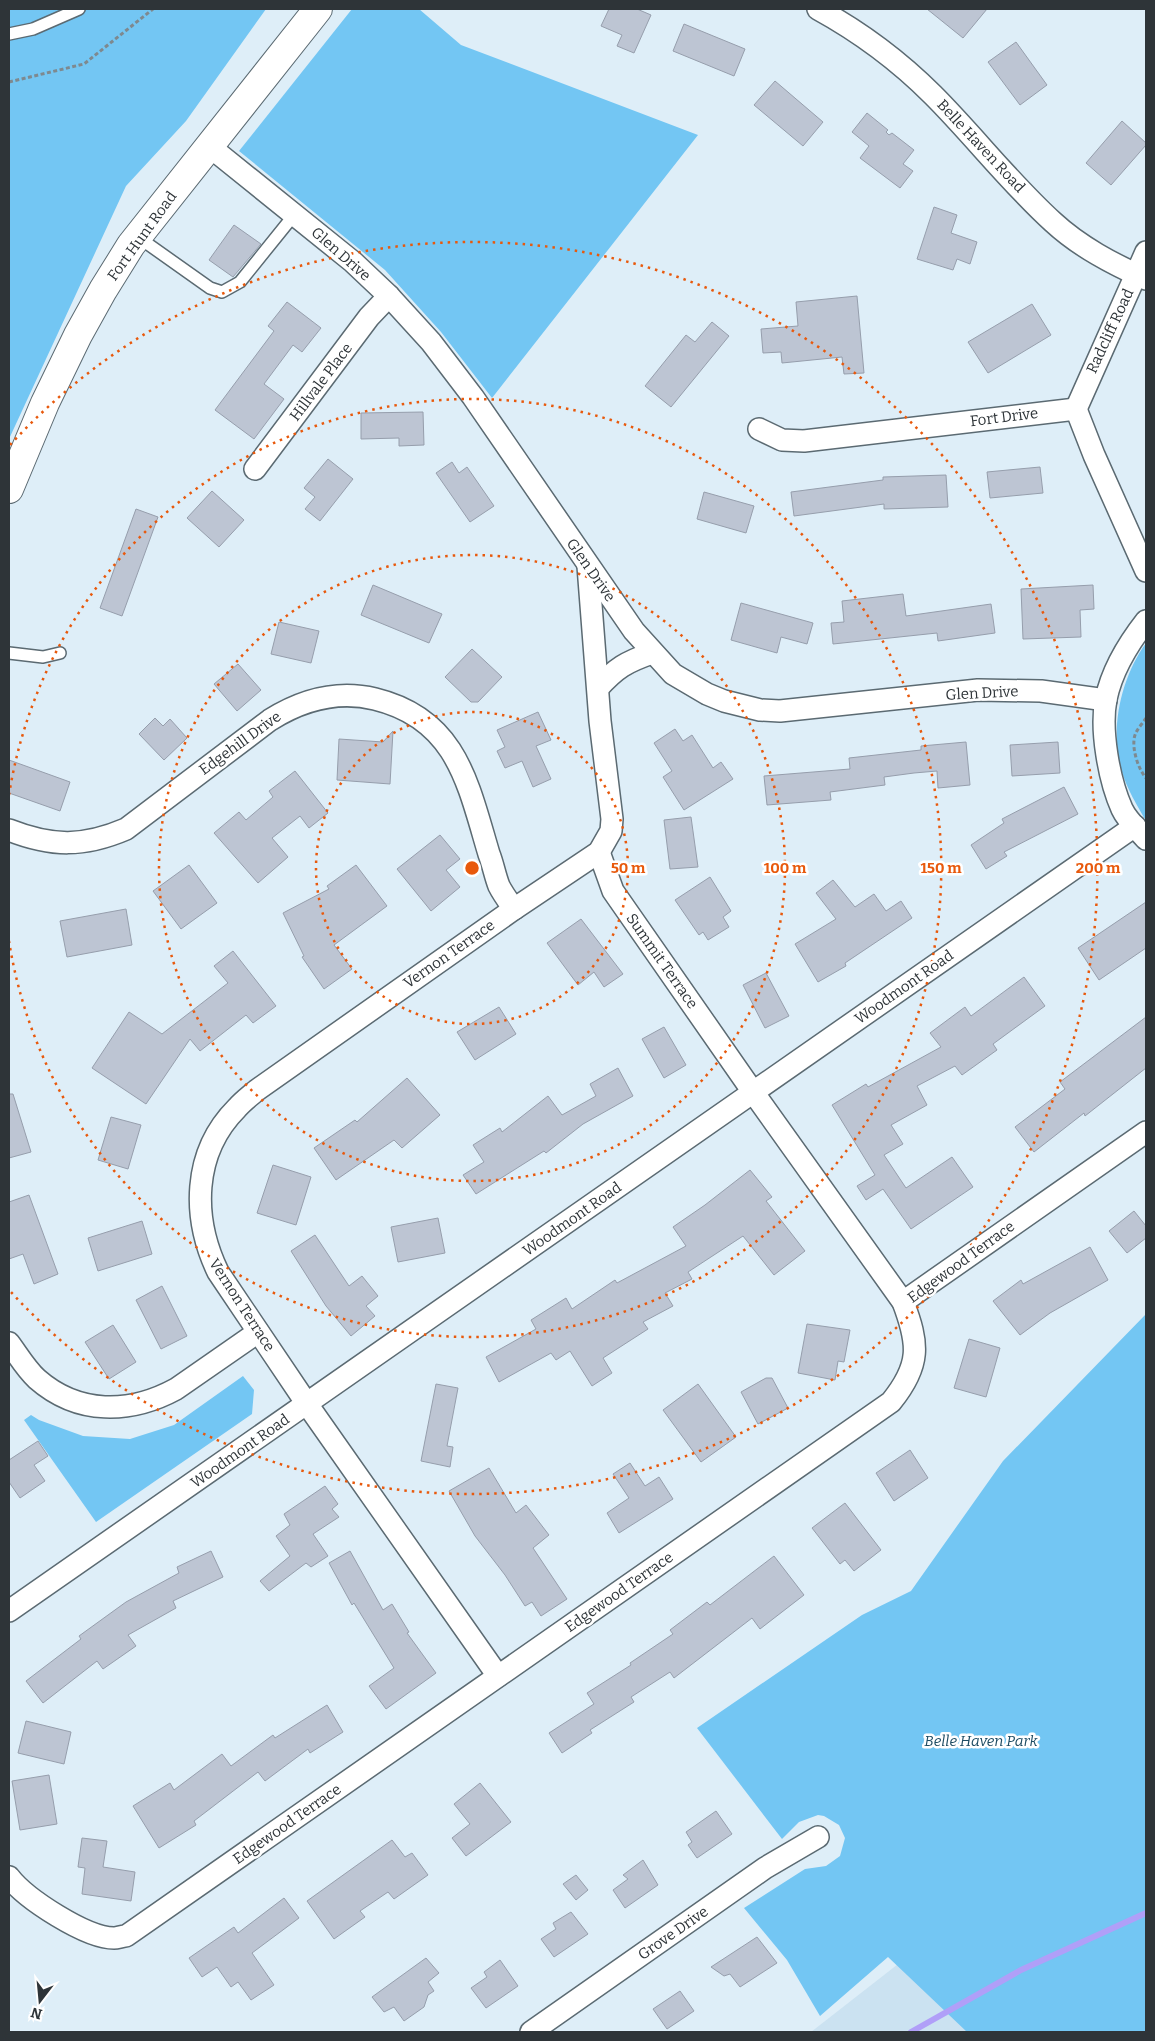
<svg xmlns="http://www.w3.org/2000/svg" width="1155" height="2041" viewBox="0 0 1155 2041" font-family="Bitter,serif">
<rect width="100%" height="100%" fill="#deeef8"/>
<polygon fill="#cbe2f1" points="902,1961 975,2032 811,2032"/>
<g fill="#73c6f3">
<polygon points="9,9 266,9 186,121 126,186 9,439"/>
<polygon points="352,9 419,9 461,45 698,135 492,398 441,332 385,270 239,151"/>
<path d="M1146,643V821C1137,805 1127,789 1122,772C1109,729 1121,678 1146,643Z"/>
<polygon points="1146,1314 1146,2032 967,2032 888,1957 820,2016 787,1960 744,1908 805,1869 826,1866 840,1856 845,1838 839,1825 824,1816 818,1815 799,1822 782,1839 697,1728 862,1615 911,1591 1003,1461"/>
<polygon points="243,1376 254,1390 252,1414 96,1522 24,1420 31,1415 39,1420 83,1436 130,1439 174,1425"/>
</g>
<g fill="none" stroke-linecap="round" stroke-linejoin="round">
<polyline stroke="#b09ff8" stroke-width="6" points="911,2032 1021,1970 1146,1913"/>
</g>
<g fill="#bdc5d3" stroke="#969eac">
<polygon points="609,9 637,9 651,15 634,53 617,46 622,35 601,26"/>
<polygon points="927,9 987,9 963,38"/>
<polygon points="684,24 745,49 734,76 673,51"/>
<polygon points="1016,42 1047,85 1020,105 988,62"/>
<polygon points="775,81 823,122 803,146 754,105"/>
<polygon points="867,113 888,130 886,132 889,135 892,133 914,150 903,164 913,171 900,188 860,158 869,146 852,132"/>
<polygon points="1122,121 1146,143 1146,145 1111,185 1086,163"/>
<polygon points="934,207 957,215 951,233 977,242 970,264 957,259 953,270 917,259"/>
<polygon points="234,225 261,244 233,277 209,260"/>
<polygon points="857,296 864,373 844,374 842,357 782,363 781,352 763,353 761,329 798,326 796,302"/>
<polygon points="287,302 321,328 302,352 293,345 264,384 284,399 254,439 215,410 274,331 268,326"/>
<polygon points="1032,304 1051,335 988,373 968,342"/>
<polygon points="712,322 729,336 671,407 645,386 686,335 695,342"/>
<polygon points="423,412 424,445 399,446 399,438 361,439 361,413"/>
<polygon points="328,459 353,479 320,521 305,509 315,497 304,488"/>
<polygon points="452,462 459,473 467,467 494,506 470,522 436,473"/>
<polygon points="1040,467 1043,493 990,498 987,472"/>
<polygon points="946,475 948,507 884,509 884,504 794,516 791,492 883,480 883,477"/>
<polygon points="212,491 244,520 219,547 187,518"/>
<polygon points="704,492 754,506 746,533 697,519"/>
<polygon points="136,509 158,517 122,616 100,608"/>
<polygon points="373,585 442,614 429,643 361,615"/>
<polygon points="1093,585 1094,609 1080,610 1081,637 1023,639 1021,589"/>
<polygon points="903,594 906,616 991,604 995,633 938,641 937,633 833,644 831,623 844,622 842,601"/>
<polygon points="741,603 813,623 807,644 781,637 777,653 731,640"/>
<polygon points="279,622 319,631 311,663 271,654"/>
<polygon points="472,649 502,677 478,702 471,702 445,677"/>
<polygon points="238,664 261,690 237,711 214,684"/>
<polygon points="538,712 551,740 536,746 551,779 533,787 522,761 505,768 497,751 505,747 497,730"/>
<polygon points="155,718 163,726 170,719 187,738 164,760 139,734"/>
<polygon points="675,729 683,741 692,735 713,768 721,762 733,779 684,810 663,777 672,771 654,743"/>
<polygon points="393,731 390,784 337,780 339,739 383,742"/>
<polygon points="966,742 970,785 938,788 937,771 914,773 884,777 885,785 830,792 831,800 767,805 764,776 850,769 849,758 921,750 921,746"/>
<polygon points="1058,742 1060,773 1012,776 1010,745"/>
<polygon points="9,760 70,782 60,811 9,793"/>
<polygon points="295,771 328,813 309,828 300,816 272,838 288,857 258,883 214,833 239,812 246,820 273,797 269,791"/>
<polygon points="1064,787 1078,814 1004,852 1007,856 986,869 971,845 1004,823 1002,819"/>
<polygon points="691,817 698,867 670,869 664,820"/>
<polygon points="440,835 460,859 446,870 460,887 431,911 397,869"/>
<polygon points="189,865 217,903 181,929 153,891"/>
<polygon points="356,865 387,906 334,945 352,969 324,989 302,957 304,956 283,913 329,889 327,886"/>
<polygon points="710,877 731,911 723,917 729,927 708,940 703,932 699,935 675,900"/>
<polygon points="833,880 855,907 874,894 886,911 901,901 912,918 845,963 846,966 818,982 795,944 836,919 816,893"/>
<polygon points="1146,902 1146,948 1099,980 1078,948"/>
<polygon points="126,909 132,945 67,957 60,921"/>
<polygon points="581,919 623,974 604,987 594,972 578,985 547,943"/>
<polygon points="233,951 276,1006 253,1023 246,1015 200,1051 190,1039 146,1104 92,1068 129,1012 162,1034 228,983 214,966"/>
<polygon points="766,973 789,1016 765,1028 743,985"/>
<polygon points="1024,977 1045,1006 993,1044 997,1050 962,1075 955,1066 917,1086 927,1105 891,1125 903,1144 884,1155 906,1188 952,1157 973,1187 911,1229 883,1189 866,1200 857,1186 875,1175 832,1105 866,1084 868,1087 941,1047 930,1033 965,1007 971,1016"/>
<polygon points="499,1007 516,1034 475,1060 457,1032"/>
<polygon points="1146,1017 1146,1068 1085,1116 1084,1113 1034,1152 1015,1127 1065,1089 1060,1082"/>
<polygon points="664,1027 686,1065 664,1078 642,1039"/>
<polygon points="618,1068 633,1096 583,1124 546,1153 544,1151 476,1194 463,1175 484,1162 473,1145 500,1128 502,1132 548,1096 562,1115 596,1096 590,1084"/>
<polygon points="407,1078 440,1115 402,1148 394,1140 336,1180 314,1148 355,1120 357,1122"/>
<polygon points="9,1094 13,1094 31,1152 9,1158"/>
<polygon points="111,1117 141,1125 128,1169 98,1160"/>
<polygon points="273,1165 311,1177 296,1225 257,1213"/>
<polygon points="750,1170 772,1197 766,1201 805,1251 774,1275 743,1236 688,1272 692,1279 665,1293 673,1306 643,1322 648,1329 603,1358 612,1373 592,1386 570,1351 556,1360 551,1353 499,1382 486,1357 536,1329 531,1320 566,1298 572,1309 615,1280 617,1283 686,1246 673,1227 705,1205"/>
<polygon points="29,1195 58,1274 34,1284 23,1254 9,1259 9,1202"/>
<polygon points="1134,1211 1146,1226 1146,1238 1127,1253 1109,1231"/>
<polygon points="438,1218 445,1253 398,1262 391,1227"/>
<polygon points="142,1221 152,1254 98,1271 88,1238"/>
<polygon points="315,1235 349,1286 362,1276 378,1296 366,1306 375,1316 351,1336 326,1306 291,1251"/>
<polygon points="1090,1247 1108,1280 1050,1313 1020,1335 993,1301 1021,1280 1023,1284"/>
<polygon points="162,1286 187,1336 161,1349 136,1300"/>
<polygon points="807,1324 850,1330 844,1362 838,1361 835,1380 798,1373"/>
<polygon points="113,1325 136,1362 109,1379 85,1342"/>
<polygon points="969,1339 1000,1348 986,1397 954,1388"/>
<polygon points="766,1378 772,1378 788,1408 758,1424 741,1392"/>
<polygon points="436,1384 458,1388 447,1446 453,1447 450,1467 421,1461"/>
<polygon points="698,1384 736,1437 701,1462 663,1410"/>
<polygon points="38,1441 48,1456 34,1465 45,1481 20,1498 9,1482 9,1460"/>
<polygon points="910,1450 928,1478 894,1501 876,1473"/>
<polygon points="630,1463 645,1486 659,1477 673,1499 619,1533 607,1513 629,1498 613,1474"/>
<polygon points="489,1468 516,1513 526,1505 549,1535 533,1548 567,1599 541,1616 532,1602 525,1606 505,1575 475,1536 449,1491"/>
<polygon points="325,1486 338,1504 332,1509 339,1517 313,1534 328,1556 311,1567 306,1563 269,1591 260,1581 290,1556 276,1536 290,1525 284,1514"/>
<polygon points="845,1503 881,1550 854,1571 845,1560 840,1564 812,1528"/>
<polygon points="211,1551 223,1577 173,1601 176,1608 128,1635 136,1646 103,1669 97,1661 43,1703 26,1681 81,1639 79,1636 126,1602 179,1573 177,1567"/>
<polygon points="350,1551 383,1610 392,1604 409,1632 407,1633 436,1673 386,1709 369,1686 394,1668 354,1603 352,1605 329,1563"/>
<polygon points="774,1556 804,1595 760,1629 752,1618 674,1678 670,1672 631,1697 634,1702 590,1730 592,1733 562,1753 549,1733 594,1704 587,1693 631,1665 630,1663 673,1634 670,1630 707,1602 710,1605"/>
<polygon points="327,1705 343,1732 310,1753 308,1749 265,1781 258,1772 194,1821 196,1825 159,1848 133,1806 170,1783 174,1790 222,1754 231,1766 273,1735 275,1738"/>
<polygon points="26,1721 71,1732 64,1764 18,1753"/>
<polygon points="49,1775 57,1824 20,1830 12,1781"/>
<polygon points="480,1783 511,1822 466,1856 452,1838 470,1824 454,1804"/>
<polygon points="716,1811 732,1834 697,1858 688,1845 692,1842 686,1832"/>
<polygon points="82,1838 107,1841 103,1867 135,1872 131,1901 82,1894 85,1868 78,1867"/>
<polygon points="392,1840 405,1857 412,1853 428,1875 394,1899 388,1892 360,1911 365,1917 334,1939 307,1901"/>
<polygon points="643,1860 658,1885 625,1908 613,1890 628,1879 623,1875"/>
<polygon points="576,1875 588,1890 576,1900 563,1884"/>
<polygon points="284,1898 299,1918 252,1953 274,1985 251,2000 238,1982 231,1987 217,1967 202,1977 189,1958 234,1927 238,1933"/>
<polygon points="571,1912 588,1934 554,1957 541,1939 556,1929 553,1923"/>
<polygon points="757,1937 777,1963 740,1987 730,1974 724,1976 711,1967"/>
<polygon points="426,1958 439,1973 428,1982 434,1991 428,1995 424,2007 404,2021 394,2007 384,2012 372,1997"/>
<polygon points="500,1960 518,1986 486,2008 471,1988 487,1977 484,1972"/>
<polygon points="680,1991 694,2011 667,2029 653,2009"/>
</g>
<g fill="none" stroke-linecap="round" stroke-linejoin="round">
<g stroke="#5b6a72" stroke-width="14">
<g id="service">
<polyline points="9,34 33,29 79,9"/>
<polyline points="138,237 210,288 222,292 240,282 294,215"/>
<polyline points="9,653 43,657 60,653"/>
</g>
</g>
<g stroke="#5b6a72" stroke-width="24">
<g id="minor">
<path d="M818,9C860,32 899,61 933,95C974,136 1010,183 1053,222C1080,247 1113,264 1146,279"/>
<polyline points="209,146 353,262 389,296 431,342 473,397 634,631 673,674 707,694 724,701 760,710 780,711 978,690 1041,691 1106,700"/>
<polyline points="1076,409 1094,455 1146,571"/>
<polyline points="1076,409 1146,252"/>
<polyline points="759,429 782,440 804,441 1076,409"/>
<polyline points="255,469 369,317 389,296"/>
<path d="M1146,621C1128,644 1112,670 1106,699C1100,730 1109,780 1122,809C1127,820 1138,830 1146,839"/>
<path d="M598,688C616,668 626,662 652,653"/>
<path d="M9,830C52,847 84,847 126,829L270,720C302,700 338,690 375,699C457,719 468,784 489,854C493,864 495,876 499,886C503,894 509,902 514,909"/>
<polyline points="903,1302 1146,1132"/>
<path d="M9,1343C18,1355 26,1369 37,1379C78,1415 130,1414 176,1389L258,1332"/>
<polyline points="9,1611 1135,826"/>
<path d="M498,1676L307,1404L218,1272C192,1218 192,1153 237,1108C243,1101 250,1096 257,1090L514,909L599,852L611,831L612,819L600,721L588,566"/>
<path d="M9,1877C26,1899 86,1938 114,1938C118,1938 122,1936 126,1936L891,1402C921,1365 919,1344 903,1302L753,1092L613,891L599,852"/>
<polyline points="531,2032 765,1868 818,1837"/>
</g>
</g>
<g stroke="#5b6a72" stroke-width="30">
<polyline id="secondary" points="9,489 45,403 78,335 103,290 131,245 318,9"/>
</g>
<g stroke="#7e898f" stroke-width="3" stroke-dasharray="4 2.5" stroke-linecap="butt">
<polyline points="9,82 84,64 153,9"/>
<path d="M1146,718C1143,723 1137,729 1135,735C1131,747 1138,769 1146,778"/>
</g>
<use href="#service" stroke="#fff" stroke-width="11"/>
<use href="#minor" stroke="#fff" stroke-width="21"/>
<use href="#secondary" stroke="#fff" stroke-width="28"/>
</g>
<g fill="none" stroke="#e8590c" stroke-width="2.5" stroke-dasharray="2.5 5">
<circle cx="472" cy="868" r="156"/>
<circle cx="472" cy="868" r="313"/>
<path d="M9 795A469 469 0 1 1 9 941"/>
<path d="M10 445A626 626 0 1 1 10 1291"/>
</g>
<g text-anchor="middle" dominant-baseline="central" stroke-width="5" stroke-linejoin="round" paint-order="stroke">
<g font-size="15" fill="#2e3438" stroke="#fff">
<text transform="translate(981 146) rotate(47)">Belle Haven Road</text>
<text transform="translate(142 236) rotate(-54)">Fort Hunt Road</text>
<text transform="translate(341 254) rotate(41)">Glen Drive</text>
<text transform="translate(1110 331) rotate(-65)">Radcliff Road</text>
<text transform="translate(321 382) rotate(-53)">Hillvale Place</text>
<text transform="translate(1004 417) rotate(-7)">Fort Drive</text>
<text transform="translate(591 570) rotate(55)">Glen Drive</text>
<text transform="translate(982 693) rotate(-3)">Glen Drive</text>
<text transform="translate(240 743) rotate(-36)">Edgehill Drive</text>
<text transform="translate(449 954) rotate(-35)">Vernon Terrace</text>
<text transform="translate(662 961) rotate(55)">Summit Terrace</text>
<text transform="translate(904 987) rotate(-35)">Woodmont Road</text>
<text transform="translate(572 1219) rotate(-35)">Woodmont Road</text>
<text transform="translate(961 1262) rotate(-36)">Edgewood Terrace</text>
<text transform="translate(242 1305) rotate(57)">Vernon Terrace</text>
<text transform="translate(240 1451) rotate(-35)">Woodmont Road</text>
<text transform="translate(619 1592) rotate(-35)">Edgewood Terrace</text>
<text transform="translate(287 1824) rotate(-35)">Edgewood Terrace</text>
<text transform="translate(673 1933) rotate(-35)">Grove Drive</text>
</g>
<g font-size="15" font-style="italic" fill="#1f4d64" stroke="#fff">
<text x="981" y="1741">Belle Haven Park</text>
</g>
</g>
<circle cx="472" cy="868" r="8" fill="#e8590c" stroke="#fff" stroke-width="2.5"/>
<g font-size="15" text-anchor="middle" font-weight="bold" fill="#e8590c" stroke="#fff" stroke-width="5" stroke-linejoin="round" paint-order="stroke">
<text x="628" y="873">50 m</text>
<text x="785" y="873">100 m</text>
<text x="941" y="873">150 m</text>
<text x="1098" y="873">200 m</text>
</g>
<rect width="1155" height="2041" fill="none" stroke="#2e3438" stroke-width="20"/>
<g transform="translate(40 2001) rotate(196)" stroke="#ffffff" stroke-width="4" paint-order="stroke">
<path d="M0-4L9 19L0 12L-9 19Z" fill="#2e3438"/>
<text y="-8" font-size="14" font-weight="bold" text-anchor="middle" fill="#2e3438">N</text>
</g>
</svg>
